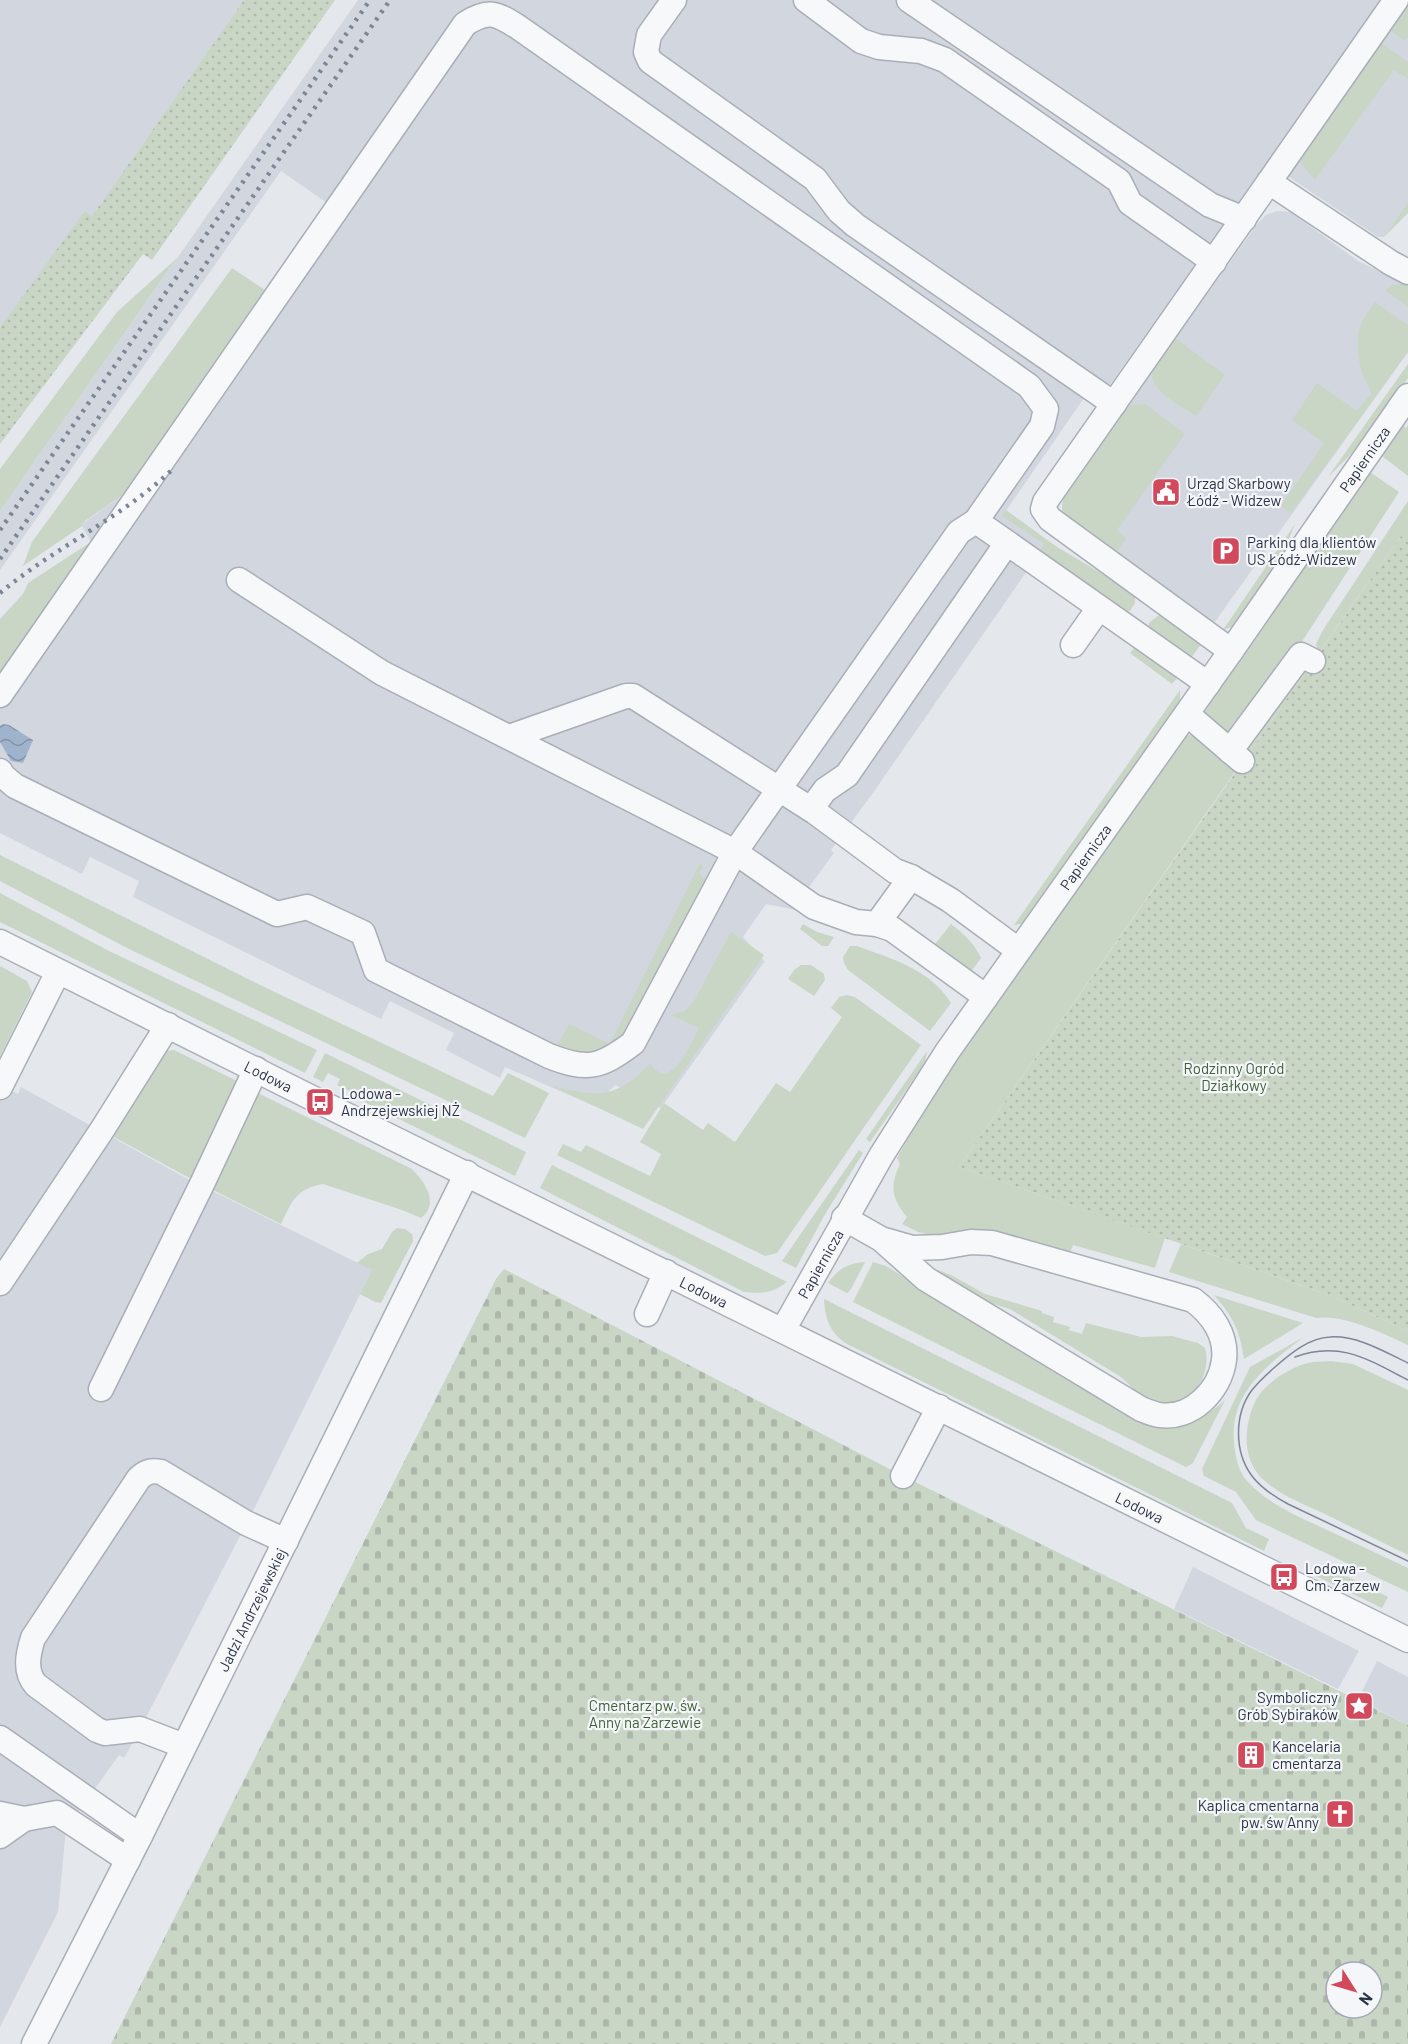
<svg xmlns="http://www.w3.org/2000/svg" width="1408" height="2044" viewBox="0 0 1408 2044" font-family="Barlow,sans-serif">
<defs>
<pattern id="cemetery-stones" width="16" height="16" patternUnits="userSpaceOnUse" patternTransform="scale(1.5)"><rect width="16" height="16" fill="#c9d6c5"/><path d="M2 7V4a2 2 0 0 1 4 0v3zM10 15v-3a2 2 0 0 1 4 0v3z" fill="#adb8ab"/></pattern>
<pattern id="garden-dots" width="8" height="8" patternUnits="userSpaceOnUse" patternTransform="scale(1.5)"><rect width="8" height="8" fill="#c9d6c5"/><path d="M2 2h.1M6 6h.1" fill="none" stroke="#adb8ab" stroke-width="1.8" stroke-linecap="round"/></pattern>
<pattern id="water-waves" width="16" height="10" patternUnits="userSpaceOnUse" patternTransform="scale(1.5)"><rect width="16" height="10" fill="#9fb4cc"/><path d="M0 5q4-4 8 0t8 0" fill="none" stroke="#8293a7"/></pattern>
</defs>
<rect width="100%" height="100%" fill="#e4e7ec"/>
<g fill="#d2d6de">
<polygon points="0,0 244,0 92,216 85,212 0,327"/>
<polygon points="358,0 1408,0 1408,202 1384,237 1378,237 1267,162 1095,406 1084,398 1003,515 1045,545 875,790 831,850 834,853 809,887 813,890 799,909 801,911 766,904 743,937 766,963 764,962 661,1108 615,1085 594,1106 505,1067 500,1078 446,1050 454,1033 390,1001 381,1019 133,897 139,881 90,857 82,874 0,833 0,673 91,542 82,526 85,522 127,492 327,203 281,171 0,570 0,511"/>
<polygon points="1277,211 1291,212 1358,261 1408,285 1408,352 1212,626 1115,555 1062,511 1063,500 1068,489 1258,223 1266,215"/>
<polygon points="0,1085 18,1094 21,1087 184,1177 372,1270 255,1507 140,1729 124,1758 119,1755 66,1829 58,1912 0,2027"/>
<polygon points="1193,1567 1359,1651 1338,1689 1174,1609"/>
<polygon points="1377,1661 1408,1677 1408,1725 1358,1699"/>
</g>
<g fill="#c9d6c5">
<polygon points="1408,1 1408,36 1405,41 1386,27"/>
<polygon points="1378,41 1408,62 1408,79 1394,70 1315,180 1301,163 1301,148"/>
<polygon points="1408,202 1408,213 1384,237"/>
<polygon points="177,258 0,511 0,469 117,312"/>
<polygon points="232,268 268,292 127,492 85,521 82,526 23,566 32,542"/>
<polygon points="1403,284 1408,285 1408,307 1385,290 1392,285"/>
<path d="M1375,302L1408,325V352L1291,513L1281,506L1324,443L1292,420L1317,383L1357,411L1372,393C1360,374 1354,350 1360,327C1362,319 1370,310 1375,302Z"/>
<path d="M1175,338L1225,375L1196,416C1183,407 1146,389 1153,370C1157,359 1168,347 1175,338Z"/>
<polygon points="1408,364 1408,378 1365,440 1328,477"/>
<path d="M1145,404L1185,434L1117,530L1126,538L1115,555C1102,546 1068,526 1063,512C1060,504 1065,495 1068,489L1124,409L1132,405Z"/>
<polygon points="1401,424 1406,428 1408,425 1408,476 1382,456 1381,452"/>
<polygon points="1370,472 1399,492 1292,657 1231,735 1224,734 1201,711"/>
<polygon points="1408,501 1408,539 1401,536 1318,654 1316,644 1323,630"/>
<polygon points="1006,510 1057,547 1128,589 1135,597 1135,603 1130,611 1124,611 1039,552 1044,544 1002,516"/>
<polygon points="1295,524 1280,561 1237,625 1223,630"/>
<polygon points="91,542 0,673 0,619 23,594 28,583"/>
<polygon points="1159,615 1167,616 1202,643 1191,658 1149,629 1149,623"/>
<polygon points="1136,646 1178,677 1172,684 1130,653"/>
<polygon points="1308,669 1248,754 1241,746 1291,680"/>
<polygon points="1180,690 1180,700 1175,711 1030,916 1021,924 1014,925"/>
<path d="M1192,735L1237,769L959,1167L1165,1238L1155,1268L1073,1245L1070,1253L985,1230L931,1235L918,1232L902,1224L907,1217C891,1198 890,1186 900,1164L897,1158L923,1111L962,1051L1183,736Z"/>
<polygon points="0,855 256,983 493,1096 508,1073 549,1093 525,1138 129,949 0,881"/>
<polygon points="700,863 703,866 699,874 708,881 633,1029 597,1055 572,1055 555,1049 569,1024 610,1044"/>
<polygon points="0,893 107,950 317,1050 305,1073 0,922"/>
<polygon points="803,924 817,932 834,937 828,946 822,946 800,929"/>
<path d="M951,924C964,934 974,943 981,958L970,973L932,948Z"/>
<path d="M731,932L764,955L643,1129L552,1086C598,1097 614,1100 650,1064C671,1094 691,1043 699,1028L671,1015L685,1011L694,1001Z"/>
<path d="M850,946H857C892,959 930,969 951,1003L930,1031L848,970L844,963L843,957Z"/>
<polygon points="801,965 811,965 824,974 825,980 814,996 788,979 794,970"/>
<polygon points="0,966 27,981 32,992 0,1056"/>
<polygon points="847,995 855,997 921,1045 777,1253 765,1256 557,1155 563,1144 581,1152 586,1145 650,1176 661,1154 640,1142 664,1103 703,1130 708,1123 735,1142 776,1083 790,1092 842,1017 831,1008 839,997"/>
<polygon points="174,1050 239,1082 195,1181 110,1135 159,1055 167,1051"/>
<polygon points="927,1051 925,1063 870,1142 866,1139"/>
<polygon points="325,1053 526,1152 515,1176 358,1099 359,1096 337,1085 340,1079 328,1073 323,1082 313,1077"/>
<path d="M258,1093L412,1169C425,1182 440,1204 421,1218L402,1210L323,1184C296,1189 292,1201 281,1224L207,1187L251,1099Z"/>
<polygon points="859,1150 863,1153 824,1216 796,1268 782,1261"/>
<path d="M552,1165L787,1282C773,1293 761,1294 744,1292L540,1188Z"/>
<polygon points="397,1228 405,1229 412,1234 413,1241 381,1303 375,1302 360,1294 372,1270 357,1263 368,1254 382,1249 392,1232"/>
<path d="M1181,1244L1329,1295L1408,1331V1345C1383,1333 1343,1314 1316,1318L1169,1272Z"/>
<path d="M865,1262L851,1289L847,1293L828,1283C838,1269 848,1263 865,1262Z"/>
<path d="M873,1262L886,1266L1110,1404C1157,1432 1181,1438 1225,1400L1193,1463L1186,1467L853,1302Z"/>
<path d="M938,1270L951,1275L985,1294L1042,1311V1313L1054,1317L1053,1322L1070,1327L1069,1330L1082,1334L1086,1323L1141,1337L1172,1336L1198,1343L1205,1348C1213,1377 1188,1413 1155,1403C1140,1398 1132,1387 1121,1377L1010,1309L983,1301L932,1271Z"/>
<path d="M1214,1295L1303,1323L1244,1359C1240,1330 1233,1317 1214,1295Z"/>
<path d="M824,1299L1232,1503L1246,1528L1269,1539L1264,1551L847,1344C830,1333 825,1319 824,1299Z"/>
<path d="M1304,1337C1268,1364 1229,1393 1234,1442C1235,1455 1238,1471 1247,1481C1268,1504 1297,1516 1325,1529C1353,1542 1380,1555 1408,1568V1592L1256,1520L1236,1492L1204,1476L1202,1469L1250,1367Z"/>
<path d="M1331,1361L1353,1364L1408,1390V1555C1380,1541 1353,1528 1325,1514C1303,1504 1274,1493 1258,1474C1242,1453 1245,1426 1254,1404C1262,1385 1288,1368 1308,1363C1315,1361 1323,1362 1331,1361Z"/>
<polygon points="1322,1564 1388,1597 1382,1608 1316,1576"/>
</g>
<path fill="url(#cemetery-stones)" fill-rule="evenodd" d="M504,1269L903,1476L1408,1725V2044H111L496,1279ZM1336,1972H1372V2008H1336Z"/>
<g fill="url(#garden-dots)">
<polygon points="244,0 335,0 152,260 143,254 0,444 0,327 85,211 92,216"/>
<polygon points="1401,536 1408,539 1408,1331 1329,1295 959,1167"/>
</g>
<polygon fill="url(#water-waves)" points="3,724 9,725 33,740 23,763 11,761 0,742 0,726"/>
<g fill="none" stroke-linecap="round" stroke-linejoin="round">
<g stroke="#a9aeb7" stroke-width="27">
<g id="minor">
<polyline points="674,0 649,35 646,52 650,61 815,179 839,211 855,225 1114,404"/>
<polyline points="806,0 861,41 879,47 921,51 945,60 1119,181 1130,203 1214,262"/>
<polyline points="909,0 1210,205 1244,219"/>
<polyline points="1396,0 1269,182 1391,263 1408,272"/>
<polyline points="239,580 382,673 735,852 814,907 856,922 877,924 892,929 986,997"/>
<polyline points="1073,645 1099,608"/>
<polyline points="1231,651 1050,519 1043,509 1045,502 1269,182"/>
<path d="M0,695L465,24C488,9 496,13 518,27L1029,386L1046,409L1042,426L976,521L1208,684"/>
<polyline points="1187,714 1242,761"/>
<polyline points="509,737 626,696 633,696 815,812 895,871 911,877 950,900 1018,950"/>
<polyline points="1230,751 1301,655 1313,661"/>
<path d="M0,771L3,776L15,786L277,914L307,907L363,933L376,970L549,1056C587,1071 600,1068 633,1043L735,852L959,532L976,521"/>
<polyline points="811,809 825,790 847,775 1007,543"/>
<polyline points="877,924 911,877"/>
<path id="s1" d="M0,942L320,1102L1408,1640"/>
<polyline points="0,1087 58,972"/>
<path d="M844,1218L881,1239L912,1248L942,1247L971,1242L992,1243L1193,1300C1212,1314 1227,1335 1224,1360C1220,1391 1191,1420 1159,1415C1153,1414 1146,1411 1141,1409L926,1279L881,1239"/>
<polyline points="0,1283 102,1130 168,1025"/>
<polyline points="647,1314 666,1272"/>
<path id="s2" d="M783,1330L881,1156L947,1052L1231,651L1408,396"/>
<polyline points="101,1389 202,1184 256,1069"/>
<polyline points="903,1476 939,1407"/>
<polyline points="0,1738 140,1836"/>
<path d="M184,1746L140,1729L105,1733L97,1730L36,1685C24,1672 28,1654 33,1638L139,1478C146,1472 151,1470 161,1472L246,1523L286,1541"/>
<polyline points="0,1814 24,1819 57,1813 128,1860"/>
<polyline points="0,1836 24,1819"/>
<path id="s3" d="M34,2044L140,1836L467,1173"/>
</g>
</g>
<use href="#minor" stroke="#f7f8fa" stroke-width="24"/>
<g stroke="#7d8696" stroke-width="1.5">
<path d="M1295,1357C1340,1340 1369,1360 1408,1380"/>
<path d="M1408,1363C1385,1352 1357,1335 1330,1337C1309,1338 1291,1353 1275,1367C1267,1374 1259,1381 1252,1390C1234,1414 1234,1452 1252,1476C1261,1488 1275,1497 1288,1504L1408,1561"/>
</g>
<g stroke="#7d8696" stroke-width="4.5" stroke-dasharray="3 6" stroke-linecap="butt">
<polyline points="0,530 370,0"/>
<polyline points="0,559 390,0"/>
<path d="M0,593C55,547 122,518 174,468"/>
</g>
</g>
<defs>
<g id="civic-square" transform="scale(1.5)"><rect x="-9" y="-9" width="18" height="18" rx="4" fill="#d1495b" stroke="#f4f6f9"/><path d="M-.6-6.5H3V-4.5H.6V-3L4-1V1h2V6H-6V1h2V-1L-.6-3ZM-1.2 2.5V6h2.4V2.5Z" fill="#fff"/></g>
<g id="parking-square" transform="scale(1.5)"><rect x="-9" y="-9" width="18" height="18" rx="4" fill="#d1495b" stroke="#f4f6f9"/><path d="M-3.5-5.5H1a3.5 3.5 0 0 1 0 7H-1V5.5H-3.5ZM-1-3.4V-.6H.8a1.4 1.4 0 0 0 0-2.8Z" fill="#fff"/></g>
<g id="bus-square" transform="scale(1.5)"><rect x="-9" y="-9" width="18" height="18" rx="4" fill="#d1495b" stroke="#f4f6f9"/><path d="M-5-6H5V4H4V6H2V4H-2V6H-4V4H-5ZM-3.5-4V0h7V-4ZM-3.5 1.2v1.5H-2V1.2ZM2 1.2v1.5H3.5V1.2Z" fill="#fff"/></g>
<g id="sight-square" transform="scale(1.5)"><rect x="-9" y="-9" width="18" height="18" rx="4" fill="#d1495b" stroke="#f4f6f9"/><path d="M0-6L1.8-2.2L6-1.7L2.9 1.2L3.7 5.4L0 3.3L-3.7 5.4L-2.9 1.2L-6-1.7L-1.8-2.2Z" fill="#fff"/></g>
<g id="building-square" transform="scale(1.5)"><rect x="-9" y="-9" width="18" height="18" rx="4" fill="#d1495b" stroke="#f4f6f9"/><path d="M-4-6H4V6H1V3H-1V6H-4ZM-2.5-4.3h1.7v1.8h-1.7ZM.8-4.3h1.7v1.8H.8ZM-2.5-1h1.7V.8h-1.7ZM.8-1h1.7V.8H.8Z" fill="#fff"/></g>
<g id="church-square" transform="scale(1.5)"><rect x="-9" y="-9" width="18" height="18" rx="4" fill="#d1495b" stroke="#f4f6f9"/><path d="M-1.2-6h2.4v3.5h3.3v2.4h-3.3V6h-2.4V-.1h-3.3v-2.4h3.3Z" fill="#fff"/></g>
</defs>
<g fill-rule="evenodd">
<use href="#civic-square" x="1166" y="492"/>
<use href="#parking-square" x="1226" y="551"/>
<use href="#bus-square" x="320" y="1102"/>
<use href="#bus-square" x="1284" y="1577"/>
<use href="#sight-square" x="1359" y="1706"/>
<use href="#building-square" x="1251" y="1755"/>
<use href="#church-square" x="1340" y="1814"/>
</g>
<g text-anchor="middle" dominant-baseline="central" stroke-width="4.5" stroke-linejoin="round" paint-order="stroke">
<g font-size="15" fill="#2b3445" stroke="#f4f6f9">
<text stroke="none"><textPath href="#s2" startOffset="1048">Papiernicza</textPath></text>
<text stroke="none"><textPath href="#s2" startOffset="562">Papiernicza</textPath></text>
<text stroke="none"><textPath href="#s1" startOffset="300">Lodowa</textPath></text>
<text stroke="none"><textPath href="#s2" startOffset="76">Papiernicza</textPath></text>
<text stroke="none"><textPath href="#s1" startOffset="786">Lodowa</textPath></text>
<text stroke="none"><textPath href="#s1" startOffset="1272">Lodowa</textPath></text>
<text stroke="none"><textPath href="#s3" startOffset="486">Jadzi Andrzejewskiej</textPath></text>
</g>
<g font-size="15" fill="#2b3445" stroke="#f4f6f9" text-anchor="start">
<text x="1187" y="483">Urząd Skarbowy<tspan x="1187" dy="17">Łódź - Widzew</tspan></text>
<text x="1247" y="542">Parking dla klientów<tspan x="1247" dy="17">US Łódź-Widzew</tspan></text>
<text x="341" y="1093">Lodowa -<tspan x="341" dy="17">Andrzejewskiej NŻ</tspan></text>
<text x="1305" y="1568">Lodowa -<tspan x="1305" dy="17">Cm. Zarzew</tspan></text>
<text x="1338" y="1697" text-anchor="end">Symboliczny<tspan x="1338" dy="17">Grób Sybiraków</tspan></text>
<text x="1272" y="1746">Kancelaria<tspan x="1272" dy="17">cmentarza</tspan></text>
<text x="1319" y="1805" text-anchor="end">Kaplica cmentarna<tspan x="1319" dy="17">pw. św Anny</tspan></text>
</g>
<g font-size="15" fill="#3f6138" stroke="#f4f6f9">
<text x="1234" y="1068">Rodzinny Ogród<tspan x="1234" dy="17">Działkowy</tspan></text>
<text x="645" y="1705">Cmentarz pw. św.<tspan x="645" dy="17">Anny na Zarzewie</tspan></text>
</g>
</g>
<g transform="translate(1354 1990) rotate(127)"><circle r="28" fill="#f4f6f9" stroke="#a4a8b1" stroke-width="1.5"/>
<path d="M0-4.5L10 22L0 15L-10 22Z" fill="#d1495b"/>
<text y="-9" font-size="16" font-weight="bold" text-anchor="middle" fill="#2b3445">N</text>
</g>
</svg>
